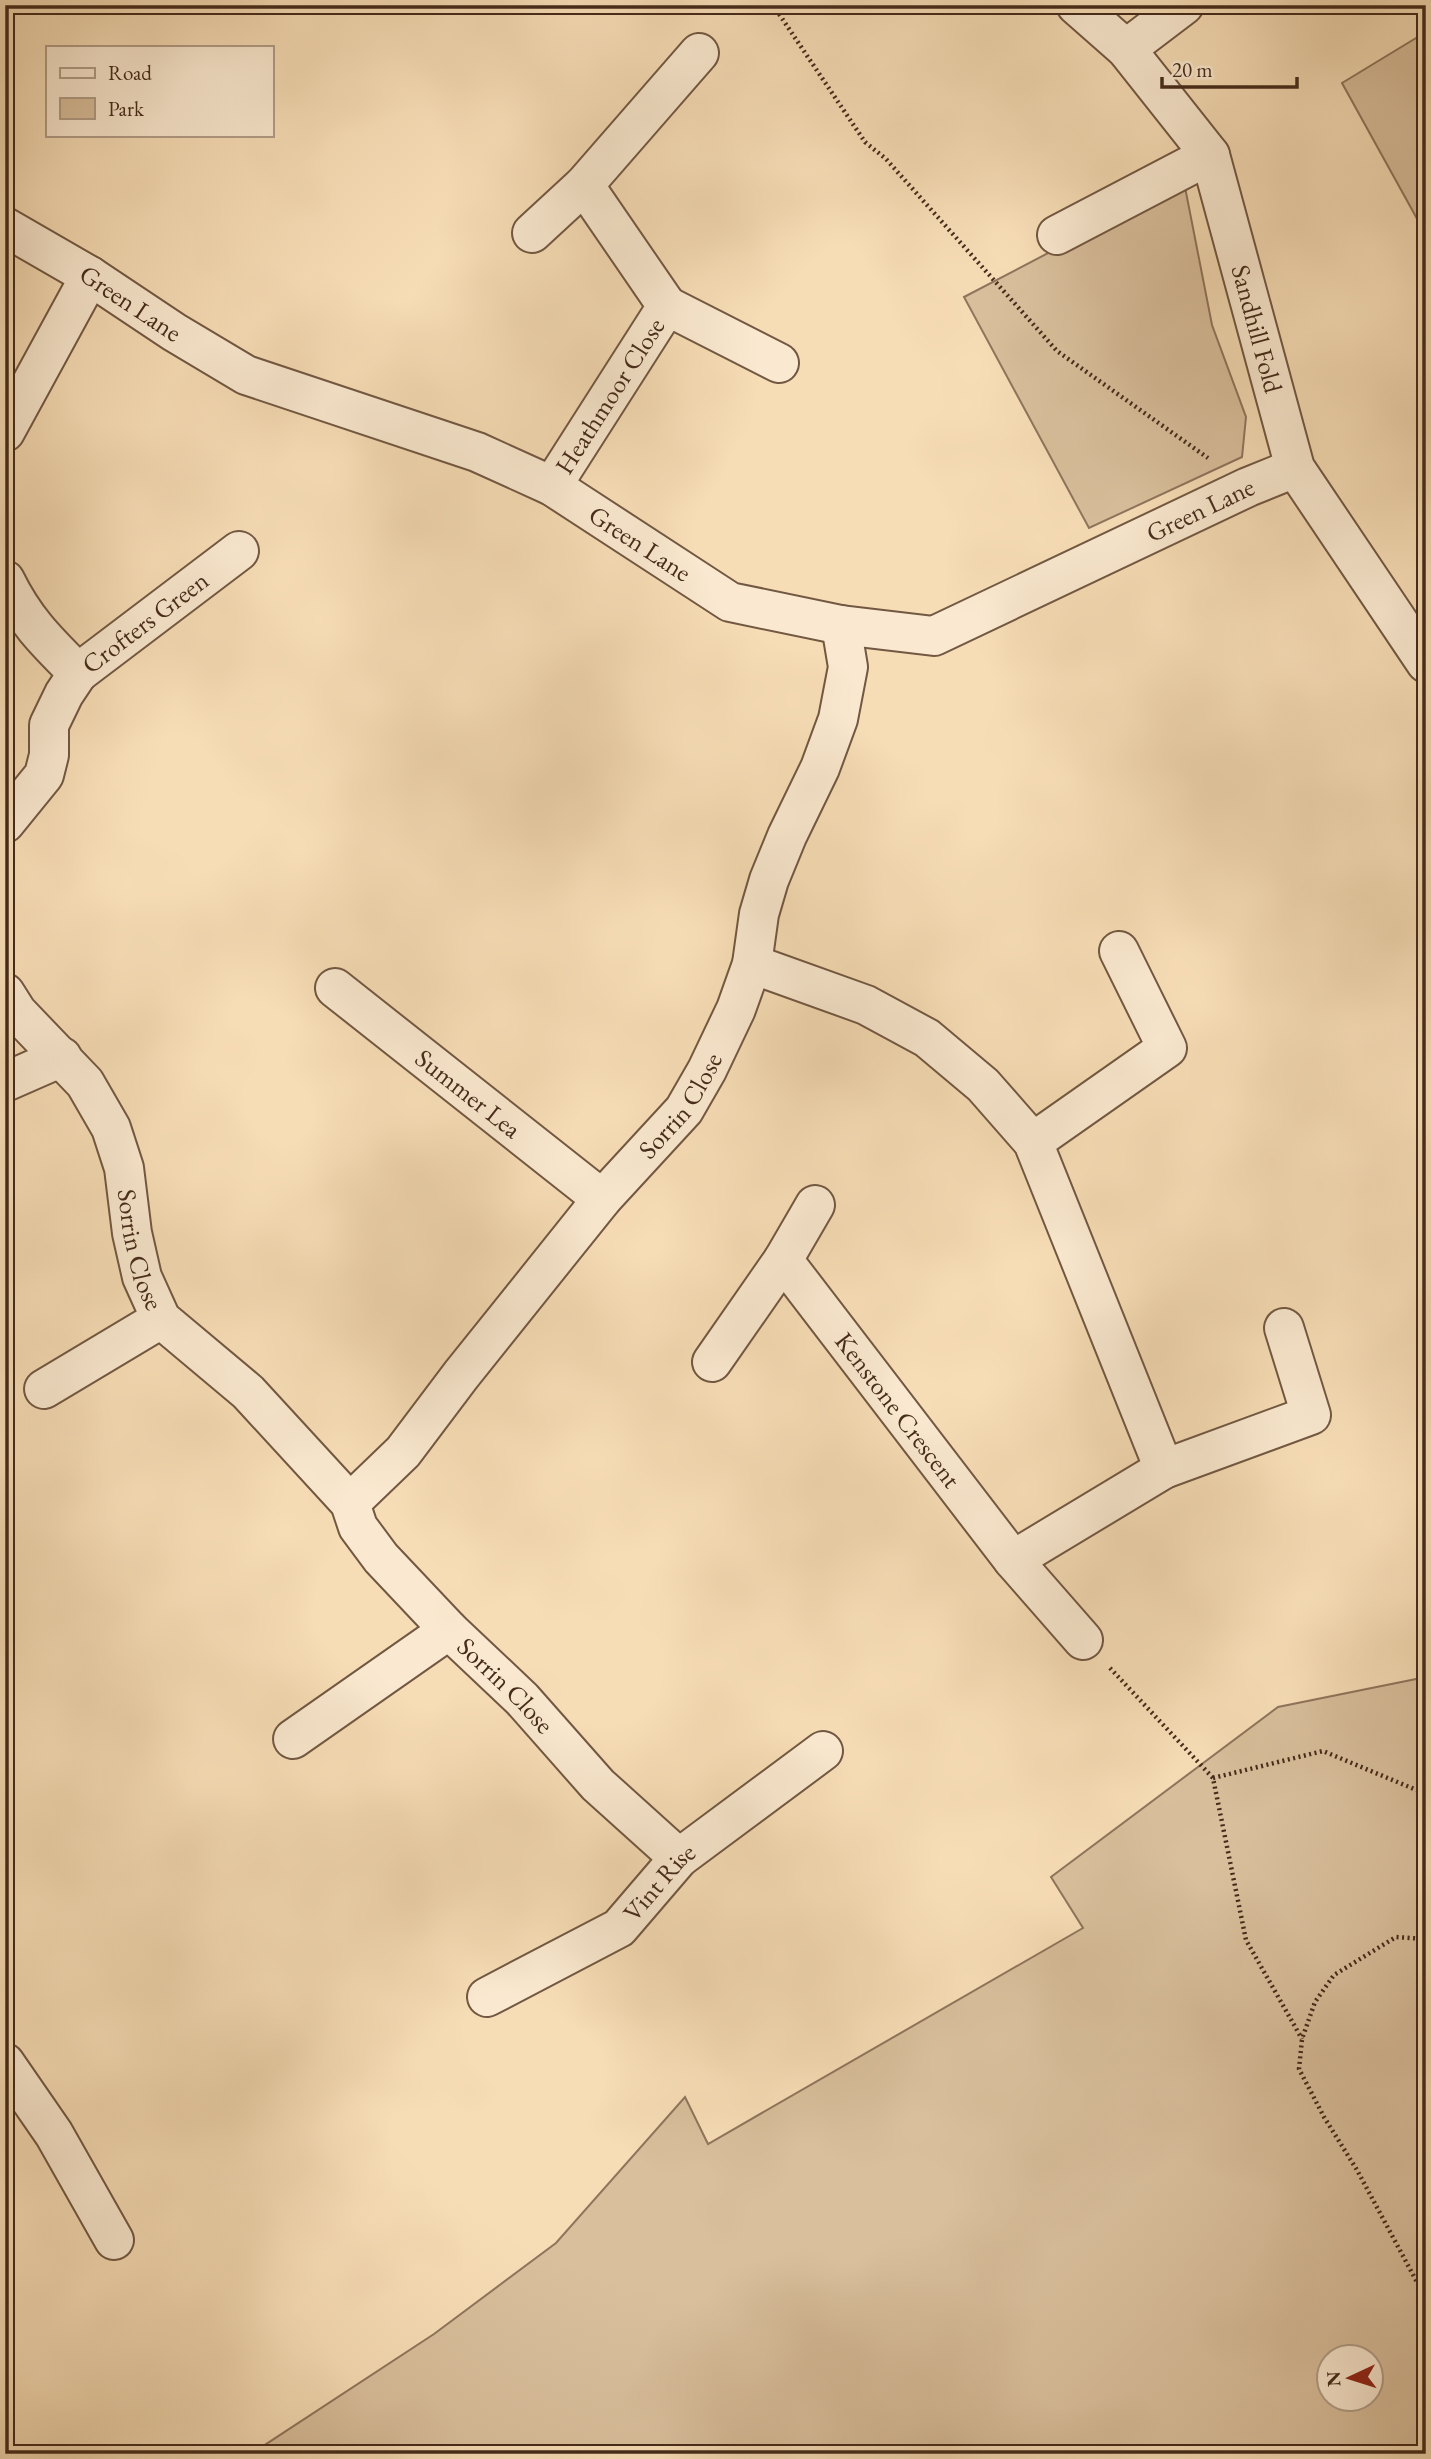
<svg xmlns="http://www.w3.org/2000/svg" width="1431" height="2459" viewBox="0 0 1431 2459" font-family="'EB Garamond',serif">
<rect width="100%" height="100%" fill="#f7ddb6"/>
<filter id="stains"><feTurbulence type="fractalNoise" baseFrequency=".00286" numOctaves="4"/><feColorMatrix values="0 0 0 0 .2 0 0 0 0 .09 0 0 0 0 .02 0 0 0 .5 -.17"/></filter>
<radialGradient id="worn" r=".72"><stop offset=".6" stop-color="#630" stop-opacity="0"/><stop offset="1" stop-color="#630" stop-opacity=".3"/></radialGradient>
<g fill="#d9bf9c" stroke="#8f755c" stroke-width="2" fill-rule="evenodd">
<polygon points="1426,32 1426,235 1342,83"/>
<polygon points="1184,182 1212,325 1246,417 1242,457 1089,528 964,297"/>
<path d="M1426,1677V2454H251L434,2334L556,2243L685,2097L708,2144L1083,1928L1051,1877L1278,1707ZM1330,2358H1372V2400H1330Z"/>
</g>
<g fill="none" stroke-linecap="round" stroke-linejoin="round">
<g stroke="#725842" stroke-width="42">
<g id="minor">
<path id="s1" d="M1076,5L1126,49L1210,155L1295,468L1426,663"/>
<polyline points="1126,49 1184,5"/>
<path id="s2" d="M5,227L90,276L174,332L246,375L477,452L552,486L730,602L841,625L934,636L1248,487L1295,468"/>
<polyline points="532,233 584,185 699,53"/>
<polyline points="1057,235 1210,155"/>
<polyline points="667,306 779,363"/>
<polyline points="5,432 90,276"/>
<path id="s3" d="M552,486L667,306L584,185"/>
<path id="s4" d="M5,580C25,621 47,642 78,673L239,551"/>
<polyline points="5,823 44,775 49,755 49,725 64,694 78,673"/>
<polyline points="752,964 866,1005 927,1038 983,1085 1033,1142 1164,1469"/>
<path id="s5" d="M335,988L602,1199"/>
<path id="s6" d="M5,993L17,1012L85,1083L111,1128L124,1168L132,1233L142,1277L161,1319L248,1392L350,1503L358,1527L381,1558L449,1630L522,1699L598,1785L679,1858"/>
<polyline points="5,1082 62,1057"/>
<polyline points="1033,1142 1167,1048 1119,951"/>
<path id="s7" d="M783,1260L1013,1560L1083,1640"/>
<polyline points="712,1362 783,1260 815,1205"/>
<polyline points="44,1389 161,1319"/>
<path id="s8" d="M350,1503L403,1452L461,1375L602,1199L684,1110L707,1070L736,1009L752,964L759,914L769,880L787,836L820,768L838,719L848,667L841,625"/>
<polyline points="1013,1560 1164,1469 1311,1415 1284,1328"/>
<polyline points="293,1739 449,1630"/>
<path id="s9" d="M487,1997L619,1928L679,1858L823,1751"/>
<polyline points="5,2063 54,2134 114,2240"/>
</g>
</g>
<g stroke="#452b1b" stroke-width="4.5" stroke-dasharray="2 3.5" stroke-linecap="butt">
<polyline points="773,5 865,142 886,159 1057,351 1208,458"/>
<polyline points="1110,1668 1213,1778 1246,1940 1302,2039"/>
<polyline points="1213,1778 1323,1751 1426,1794"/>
<polyline points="1426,1939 1396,1937 1334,1975 1315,2002 1302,2039 1299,2069 1324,2117 1357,2170 1426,2299"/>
</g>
<use href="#minor" stroke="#fae9d0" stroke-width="38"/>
</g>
<g text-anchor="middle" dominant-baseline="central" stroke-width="6" stroke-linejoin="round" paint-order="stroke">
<g font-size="26" fill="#452b1b" stroke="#fae9d0">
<text stroke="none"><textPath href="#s2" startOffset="147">Green Lane</textPath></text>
<text stroke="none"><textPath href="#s1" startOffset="382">Sandhill Fold</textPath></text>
<text stroke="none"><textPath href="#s3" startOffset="107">Heathmoor Close</textPath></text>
<text stroke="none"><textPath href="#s2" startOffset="1323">Green Lane</textPath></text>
<text stroke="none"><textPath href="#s2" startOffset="714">Green Lane</textPath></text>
<text stroke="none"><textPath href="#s4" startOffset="203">Crofters Green</textPath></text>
<text stroke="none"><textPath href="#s5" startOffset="170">Summer Lea</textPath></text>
<text stroke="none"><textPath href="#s8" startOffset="518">Sorrin Close</textPath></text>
<text stroke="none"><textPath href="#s6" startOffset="298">Sorrin Close</textPath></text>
<text stroke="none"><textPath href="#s7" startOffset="189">Kenstone Crescent</textPath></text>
<text stroke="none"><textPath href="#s6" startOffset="878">Sorrin Close</textPath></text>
<text stroke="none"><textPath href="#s9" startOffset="210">Vint Rise</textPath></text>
</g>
</g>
<rect width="1431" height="2459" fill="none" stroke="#f7ddb6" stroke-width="28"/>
<rect x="7" y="7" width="1417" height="2445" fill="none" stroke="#452b1b" stroke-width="3.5"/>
<rect x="14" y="14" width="1403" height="2431" fill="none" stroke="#452b1b" stroke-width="2"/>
<rect x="46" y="46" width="228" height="91" fill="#fae9d0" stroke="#b29d88" stroke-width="2"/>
<rect x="60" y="68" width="35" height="10" fill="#fae9d0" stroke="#b29d88" stroke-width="2"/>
<text x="108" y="80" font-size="21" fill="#452b1b">Road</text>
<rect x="60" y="98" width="35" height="21" fill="#d9bf9c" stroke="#b29d88" stroke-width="2"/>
<text x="108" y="116" font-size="21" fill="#452b1b">Park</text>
<g transform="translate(1350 2378) rotate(266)"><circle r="33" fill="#fae9d0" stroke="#b29d88" stroke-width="2"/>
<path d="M0-5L12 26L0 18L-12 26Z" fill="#8f2418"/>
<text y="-10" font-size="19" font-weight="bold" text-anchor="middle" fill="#452b1b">N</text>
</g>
<path d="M1162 77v10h135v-10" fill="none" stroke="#452b1b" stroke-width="3.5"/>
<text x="1172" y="77" font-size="21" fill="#452b1b" stroke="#fae9d0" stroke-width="5" paint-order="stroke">20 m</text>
<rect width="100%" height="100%" filter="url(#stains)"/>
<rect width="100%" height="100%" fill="url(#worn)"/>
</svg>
